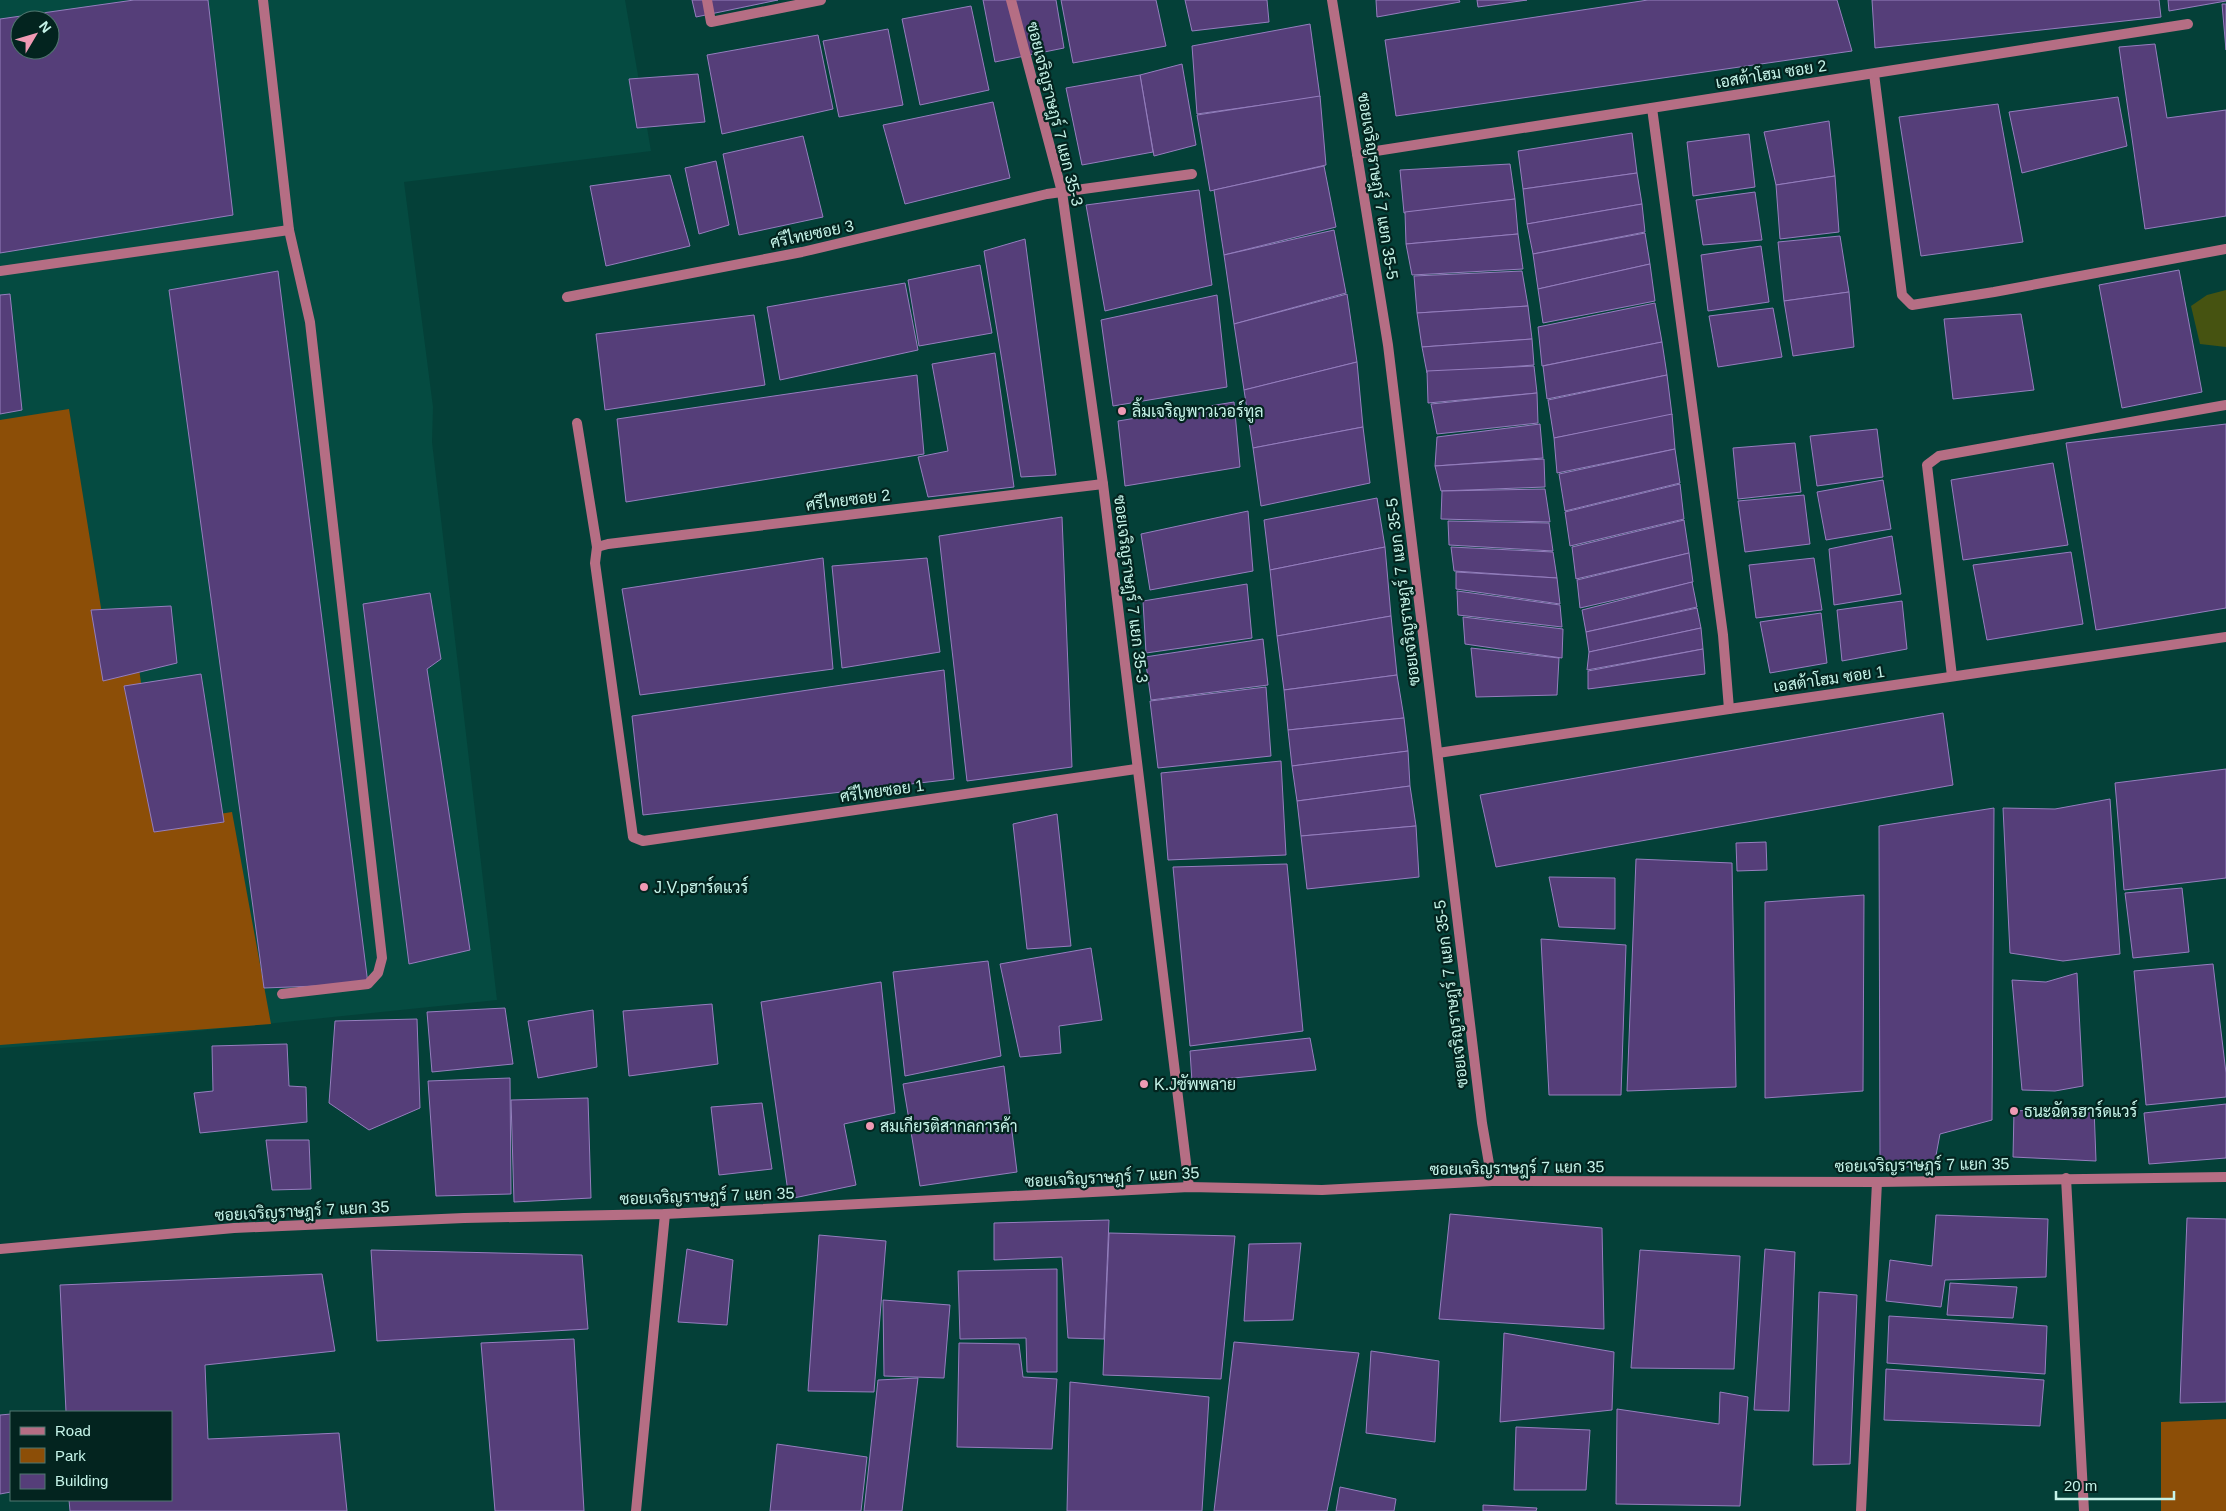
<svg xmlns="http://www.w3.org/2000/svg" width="2226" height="1511" viewBox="0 0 2226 1511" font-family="Helvetica,Sarabun,sans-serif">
<rect width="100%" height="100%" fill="#044038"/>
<path fill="#054b41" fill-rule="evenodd" d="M0,0H625L651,151L404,182L433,407L432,442L497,1000L111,1040L0,1048ZM20,20H50V50H20Z"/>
<g fill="#8c4e07">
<polygon points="69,409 111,670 139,669 162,823 232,812 271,1024 0,1045 0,420"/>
<polygon points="2226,1419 2226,1511 2161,1511 2161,1422"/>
</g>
<polygon fill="#465311" points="2226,290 2226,347 2200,344 2191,306 2207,295"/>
<g fill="#553e79" stroke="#957ebe" fill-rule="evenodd">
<path d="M134,0H208L233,215L0,253V19ZM20,20H50V50H20Z"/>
<polygon points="692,0 778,0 696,17"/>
<polygon points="983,0 1056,0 1064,48 995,62"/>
<polygon points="1061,0 1156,0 1166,46 1073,63"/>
<polygon points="1185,0 1267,0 1269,22 1192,31"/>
<polygon points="1376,0 1459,0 1460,2 1377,17"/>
<polygon points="1477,0 1527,0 1478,7"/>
<polygon points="1648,0 1837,0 1852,51 1396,116 1385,40"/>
<polygon points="1872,0 2159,0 2161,17 1875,48"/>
<polygon points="2168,0 2226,0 2226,1 2169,11"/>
<polygon points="2222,4 2226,4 2226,50"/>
<polygon points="971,6 989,90 920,105 902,19"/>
<polygon points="1310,24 1320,97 1197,114 1192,46"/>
<polygon points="888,29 903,105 839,117 823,41"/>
<polygon points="818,35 833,109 722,134 707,55"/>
<polygon points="2155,44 2167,118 2226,110 2226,216 2145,229 2119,47"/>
<polygon points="1182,64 1196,145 1154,156 1140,75"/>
<polygon points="698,74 705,122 637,128 629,79"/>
<polygon points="1140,75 1153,152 1082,165 1066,88"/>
<polygon points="1320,96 1326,165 1210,191 1197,115"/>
<polygon points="2118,97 2127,146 2022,173 2009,112"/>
<polygon points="993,102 1010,178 905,204 883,125"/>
<polygon points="1998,104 2023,242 1921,256 1899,117"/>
<polygon points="1829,121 1835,176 1776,185 1764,132"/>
<polygon points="1632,133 1637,173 1523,189 1518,151"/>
<polygon points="1749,134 1755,187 1693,196 1687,142"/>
<polygon points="803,136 823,217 739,235 723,154"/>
<polygon points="716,161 729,225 699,234 685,168"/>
<polygon points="1510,164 1515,199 1404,213 1400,170"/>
<polygon points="1324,166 1336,227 1224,255 1214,190"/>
<polygon points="1637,173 1642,204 1527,224 1523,189"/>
<polygon points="670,175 690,246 606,266 590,186"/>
<polygon points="1835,176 1839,232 1780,239 1776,185"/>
<polygon points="1199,190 1212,285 1105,311 1086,205"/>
<polygon points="1755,192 1762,240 1703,245 1696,200"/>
<polygon points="1515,199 1518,234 1406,244 1405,212"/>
<polygon points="1642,204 1645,232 1533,254 1527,224"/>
<polygon points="1334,230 1346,293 1234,324 1224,255"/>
<polygon points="1645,233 1650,264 1538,289 1533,254"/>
<polygon points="1518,234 1523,269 1412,275 1406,244"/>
<polygon points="1840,236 1849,292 1784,301 1778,242"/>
<polygon points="1025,239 1056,475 1021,477 984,251"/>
<polygon points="1761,246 1769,302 1708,311 1701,255"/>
<polygon points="1650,264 1655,301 1543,323 1538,289"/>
<polygon points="980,265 992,333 919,346 908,280"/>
<polygon points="2179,270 2202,392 2122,408 2099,285"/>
<polygon points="278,271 368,984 264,988 169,290"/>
<polygon points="1522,271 1528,306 1417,313 1414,276"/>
<polygon points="905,283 918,350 780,380 767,307"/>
<polygon points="1849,292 1854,347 1793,356 1784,301"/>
<polygon points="10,294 22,410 0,414 0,295"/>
<polygon points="1347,294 1357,362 1244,390 1234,324"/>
<polygon points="1217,295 1227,387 1113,406 1101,320"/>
<polygon points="1655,303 1662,342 1542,366 1538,327"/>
<polygon points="1528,306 1532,339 1422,347 1417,313"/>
<polygon points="1773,308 1782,357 1718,367 1709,316"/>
<polygon points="2021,314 2034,390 1953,399 1944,319"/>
<polygon points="754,315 765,385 605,410 596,334"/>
<polygon points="1532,339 1534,365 1427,373 1422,347"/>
<polygon points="1662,342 1667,375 1547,399 1543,366"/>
<polygon points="995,353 1014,487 928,497 918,457 948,451 932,364"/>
<polygon points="1357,362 1363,427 1253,448 1244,390"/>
<polygon points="1534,366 1537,393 1428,403 1427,371"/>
<polygon points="917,375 924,454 626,502 617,419"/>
<polygon points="1667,375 1672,415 1554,438 1548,400"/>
<polygon points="1537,393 1538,423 1437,434 1431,404"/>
<polygon points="1234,402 1240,467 1125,486 1118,421"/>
<polygon points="1672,414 1675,449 1557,473 1554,438"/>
<polygon points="1540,424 1543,458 1435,466 1437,437"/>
<polygon points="2226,424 2226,608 2096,630 2066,443"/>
<polygon points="1363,427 1370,483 1261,506 1253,448"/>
<polygon points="1877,429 1883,477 1817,486 1810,436"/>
<polygon points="1795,443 1801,492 1738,499 1733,448"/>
<polygon points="1675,449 1680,483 1565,511 1559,474"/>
<polygon points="1544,459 1545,487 1441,491 1435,466"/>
<polygon points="2053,463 2068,545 1963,560 1951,480"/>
<polygon points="1883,480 1891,529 1826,540 1817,492"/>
<polygon points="1680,484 1684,519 1570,546 1565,512"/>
<polygon points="1545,489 1550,522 1441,519 1442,491"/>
<polygon points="1804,495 1810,544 1745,552 1738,501"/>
<polygon points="1377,498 1385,547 1270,570 1264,520"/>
<polygon points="1248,511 1253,571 1150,590 1141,534"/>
<polygon points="1062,517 1072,767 967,781 939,536"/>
<polygon points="1684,520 1689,553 1576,579 1572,547"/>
<polygon points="1448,521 1549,523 1553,551 1449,545"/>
<polygon points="1892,536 1901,594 1834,605 1829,549"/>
<polygon points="1385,547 1391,616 1277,636 1270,570"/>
<polygon points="1451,547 1553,552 1557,578 1454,571"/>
<polygon points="2071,552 2083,624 1987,640 1973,565"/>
<polygon points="1689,553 1693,582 1580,608 1577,580"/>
<polygon points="823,558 833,669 640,695 622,589"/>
<polygon points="927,558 940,652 842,668 832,566"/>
<polygon points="1814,558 1822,610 1756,618 1749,565"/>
<polygon points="1456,572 1557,578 1560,604 1456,589"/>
<polygon points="1692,582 1697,607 1586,632 1582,610"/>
<polygon points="1247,584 1252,638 1146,653 1143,601"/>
<polygon points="1457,591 1560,605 1562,627 1458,615"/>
<polygon points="430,593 441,659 427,669 470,950 409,964 363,604"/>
<polygon points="1902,601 1907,649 1842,661 1837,610"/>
<polygon points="171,606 177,663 103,681 91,610"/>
<polygon points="1697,608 1701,628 1589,652 1586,632"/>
<polygon points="1821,613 1827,663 1770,673 1760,622"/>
<polygon points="1391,616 1397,675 1284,690 1277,636"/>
<polygon points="1463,617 1563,629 1562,658 1465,644"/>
<polygon points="1701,628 1703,649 1587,670 1589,652"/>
<polygon points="1263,639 1268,685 1151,700 1145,657"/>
<polygon points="1471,648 1559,658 1557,695 1476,697"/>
<polygon points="1703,649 1705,674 1588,689 1588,671"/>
<polygon points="944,670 954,779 643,815 632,716"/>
<polygon points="201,674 224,822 154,832 124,686"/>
<polygon points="1397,675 1404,718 1288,730 1284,690"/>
<polygon points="1266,687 1271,756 1158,768 1150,701"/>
<polygon points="1943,713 1953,785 1496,867 1480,795"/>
<polygon points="1404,718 1408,751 1292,766 1288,730"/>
<polygon points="1408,751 1410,786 1297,801 1292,766"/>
<polygon points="1281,761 1286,855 1168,860 1161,773"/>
<polygon points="2226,769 2226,878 2124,890 2115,783"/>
<polygon points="1410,786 1416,826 1301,836 1297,801"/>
<polygon points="2110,799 2120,954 2063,961 2010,953 2003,808 2055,809"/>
<polygon points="1994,808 1992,1120 1940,1134 1934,1166 1880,1168 1879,826"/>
<polygon points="1057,814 1071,946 1027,949 1013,824"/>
<polygon points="1416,826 1419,877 1307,889 1301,836"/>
<polygon points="1766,842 1767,870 1737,871 1736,843"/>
<polygon points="1636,859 1732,863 1736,1087 1627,1091"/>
<polygon points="1287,864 1303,1031 1190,1046 1173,867"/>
<polygon points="1549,877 1615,878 1615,929 1559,927"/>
<polygon points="2182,888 2189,952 2133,958 2125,893"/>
<polygon points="1864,895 1863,1091 1765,1098 1765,902"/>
<polygon points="1541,939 1626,945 1621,1095 1549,1095"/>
<polygon points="1091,948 1102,1020 1059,1026 1061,1053 1020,1057 1000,964"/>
<polygon points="988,961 1001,1056 905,1076 893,972"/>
<polygon points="2213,964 2226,1073 2226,1097 2146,1105 2134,971"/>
<polygon points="2077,973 2083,1086 2055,1091 2022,1090 2012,980 2046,982"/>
<polygon points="881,982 895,1113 844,1124 856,1185 789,1199 761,1002"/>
<polygon points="712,1004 718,1064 629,1076 623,1011"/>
<polygon points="505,1008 513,1064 432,1072 427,1012"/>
<polygon points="593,1010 597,1067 538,1078 528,1021"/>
<polygon points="417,1019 420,1108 369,1130 329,1103 335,1021"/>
<polygon points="1310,1038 1316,1070 1192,1082 1190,1051"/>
<polygon points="287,1044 289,1086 306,1087 307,1122 200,1133 194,1093 213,1091 212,1046"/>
<polygon points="1004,1066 1017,1172 920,1186 903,1084"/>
<polygon points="510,1078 511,1194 436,1196 428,1081"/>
<polygon points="588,1098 591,1198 514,1202 511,1100"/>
<polygon points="762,1103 772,1169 719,1175 711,1107"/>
<polygon points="2226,1104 2226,1158 2149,1164 2144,1113"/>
<polygon points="2094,1107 2096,1161 2013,1157 2014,1111"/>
<polygon points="266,1140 309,1140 311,1189 272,1190"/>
<polygon points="1450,1214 1602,1228 1604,1329 1439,1319"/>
<polygon points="1936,1215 2048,1219 2046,1277 1945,1280 1941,1307 1886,1301 1890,1260 1932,1266"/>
<polygon points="2187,1218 2226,1219 2226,1402 2180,1403"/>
<polygon points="1109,1220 1104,1339 1068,1338 1062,1257 994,1260 994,1223"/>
<polygon points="1109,1233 1235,1236 1221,1379 1103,1375"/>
<polygon points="819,1235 886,1241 874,1392 808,1391"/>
<polygon points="1301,1243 1293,1320 1244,1321 1249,1244"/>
<polygon points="687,1249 733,1260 727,1325 678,1322"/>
<polygon points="1765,1249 1795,1252 1789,1411 1754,1410"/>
<polygon points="371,1250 582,1255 588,1329 377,1341"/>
<polygon points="1640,1250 1740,1256 1734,1369 1631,1368"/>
<polygon points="1057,1269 1057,1372 1027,1372 1026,1338 960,1339 958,1271"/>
<polygon points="322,1274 335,1351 205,1365 208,1439 339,1433 347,1511 70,1511 69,1500 171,1500 171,1412 66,1412 60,1285"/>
<polygon points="1950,1283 2017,1287 2013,1318 1947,1315"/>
<polygon points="1819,1292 1857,1295 1850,1464 1813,1465"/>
<polygon points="883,1300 950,1305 944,1378 884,1376"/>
<polygon points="1889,1316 2047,1326 2045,1374 1887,1363"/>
<polygon points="1504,1333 1614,1352 1612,1410 1500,1422"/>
<polygon points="574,1339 584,1511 495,1511 481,1343"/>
<polygon points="1234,1342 1359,1353 1327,1511 1214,1511"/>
<polygon points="959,1343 1019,1344 1023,1377 1057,1379 1052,1449 957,1447"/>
<polygon points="1371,1351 1439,1361 1435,1442 1366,1433"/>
<polygon points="1886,1369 2044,1380 2040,1426 1884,1420"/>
<polygon points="918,1378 902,1511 864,1511 878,1380"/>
<polygon points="1070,1382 1209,1397 1202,1511 1067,1511"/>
<polygon points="1720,1392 1748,1397 1740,1506 1616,1504 1617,1409 1719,1424"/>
<polygon points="11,1414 11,1492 0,1494 0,1415"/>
<polygon points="1516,1427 1590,1430 1586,1490 1514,1490"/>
<polygon points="777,1444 867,1457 861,1511 770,1511"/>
<polygon points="1340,1487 1396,1499 1394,1511 1336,1511"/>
<polygon points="1483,1505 1537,1508 1536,1511 1483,1511"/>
</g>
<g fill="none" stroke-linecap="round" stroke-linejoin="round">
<g stroke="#b56e84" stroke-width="10">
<polyline points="263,0 289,230 310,322 382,958 378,973 368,984 282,994"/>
<polyline points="707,0 711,22 821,0"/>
<polyline points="0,271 289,230"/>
<polyline points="2066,1178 2084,1511"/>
</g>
<g stroke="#b56e84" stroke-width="10">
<polyline points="1011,0 1062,192 1103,484 1189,1187"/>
<polyline points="1332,0 1388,345 1482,1123 1492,1181"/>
<polyline points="1874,74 1902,295 1912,305 1994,292 2226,249"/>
<polyline points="1652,108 1723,635 1729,709"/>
<polyline points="1357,154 2188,24"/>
<polyline points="567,297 802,252 1047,194 1192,174"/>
<polyline points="577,423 597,547 595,563 633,837 643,841 1136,769"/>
<polyline points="597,547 608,544 1103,484"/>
<polyline points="1952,676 1927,465 1939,456 2226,405"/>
<polyline points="1438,753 1729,709 2226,637"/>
<polyline points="0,1249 234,1228 464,1218 665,1214 1189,1187 1322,1190 1492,1181 1877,1182 2226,1177"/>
<polyline points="636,1511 665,1214"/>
<polyline points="1861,1511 1877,1182"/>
</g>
</g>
<g fill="#f09ab4" stroke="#03241f" stroke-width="2">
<circle cx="1122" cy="411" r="5"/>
<circle cx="644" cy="887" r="5"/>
<circle cx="1144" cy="1084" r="5"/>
<circle cx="2014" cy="1111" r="5"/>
<circle cx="870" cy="1126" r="5"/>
</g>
<g text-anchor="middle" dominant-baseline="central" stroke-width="4.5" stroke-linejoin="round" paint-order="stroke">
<g font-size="16" fill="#c6f4e9" stroke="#03241f">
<text transform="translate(1771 74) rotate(-9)">เอสต้าโฮม ซอย 2</text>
<text transform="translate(1055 114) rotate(76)">ซอยเจริญราษฎร์ 7 แยก 35-3</text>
<text transform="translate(1378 186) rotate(81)">ซอยเจริญราษฎร์ 7 แยก 35-5</text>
<text transform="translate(812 234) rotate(-12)">ศรีไทยซอย 3</text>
<text transform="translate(848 500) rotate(-7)">ศรีไทยซอย 2</text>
<text transform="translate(1131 589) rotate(83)">ซอยเจริญราษฎร์ 7 แยก 35-3</text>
<text transform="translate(1403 592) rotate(-97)">ซอยเจริญราษฎร์ 7 แยก 35-5</text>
<text transform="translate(1829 679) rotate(-8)">เอสต้าโฮม ซอย 1</text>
<text transform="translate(882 791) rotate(-8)">ศรีไทยซอย 1</text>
<text transform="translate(1451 994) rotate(-97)">ซอยเจริญราษฎร์ 7 แยก 35-5</text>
<text transform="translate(1922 1165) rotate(-1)">ซอยเจริญราษฎร์ 7 แยก 35</text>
<text transform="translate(1517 1168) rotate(-1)">ซอยเจริญราษฎร์ 7 แยก 35</text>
<text transform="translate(1112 1177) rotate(-3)">ซอยเจริญราษฎร์ 7 แยก 35</text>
<text transform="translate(707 1196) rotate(-2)">ซอยเจริญราษฎร์ 7 แยก 35</text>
<text transform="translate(302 1211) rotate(-3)">ซอยเจริญราษฎร์ 7 แยก 35</text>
</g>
<g font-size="16" fill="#c6f4e9" stroke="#03241f" text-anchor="start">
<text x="1132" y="411">ลิ้มเจริญพาวเวอร์ทูล</text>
<text x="654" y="887">J.V.pฮาร์ดแวร์</text>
<text x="1154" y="1084">K.Jซัพพลาย</text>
<text x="2024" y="1111">ธนะฉัตรฮาร์ดแวร์</text>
<text x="880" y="1126">สมเกียรติสากลการค้า</text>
</g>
</g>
<rect x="10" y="1411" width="162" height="90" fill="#03241f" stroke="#517770"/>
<rect x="20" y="1427" width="25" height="8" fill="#b56e84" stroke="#517770"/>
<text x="55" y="1436" font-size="15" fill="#c6f4e9">Road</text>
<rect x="20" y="1448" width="25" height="15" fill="#8c4e07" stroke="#517770"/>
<text x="55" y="1461" font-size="15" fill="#c6f4e9">Park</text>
<rect x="20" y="1474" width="25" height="15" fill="#553e79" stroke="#517770"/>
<text x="55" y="1486" font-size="15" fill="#c6f4e9">Building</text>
<g transform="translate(35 35) rotate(52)"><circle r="24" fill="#03241f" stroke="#517770"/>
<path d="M0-4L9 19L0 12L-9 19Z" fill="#f09ab4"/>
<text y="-8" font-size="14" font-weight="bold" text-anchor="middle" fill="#c6f4e9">N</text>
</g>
<path d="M2056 1491v8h118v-8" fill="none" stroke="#c6f4e9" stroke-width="2.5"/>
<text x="2064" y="1491" font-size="15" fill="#c6f4e9" stroke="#03241f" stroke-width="4" paint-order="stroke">20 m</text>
</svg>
